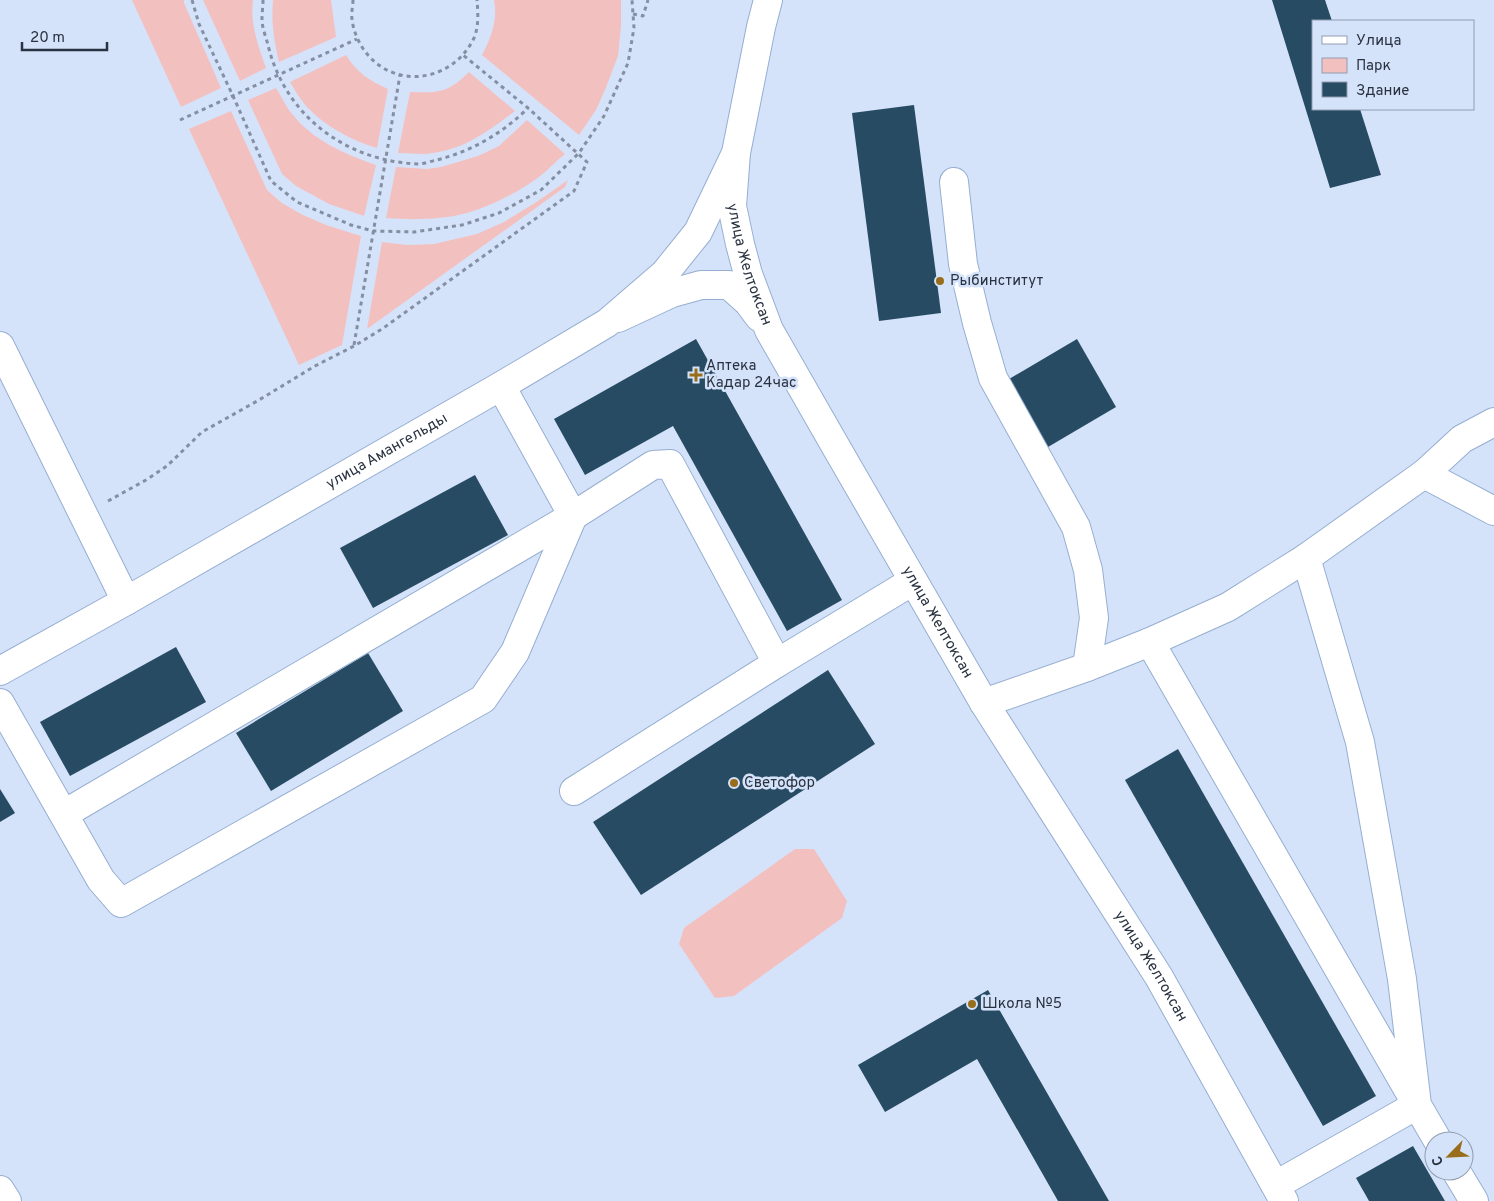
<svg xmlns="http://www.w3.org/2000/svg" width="1494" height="1201" viewBox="0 0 1494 1201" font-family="Overpass,sans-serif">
<rect width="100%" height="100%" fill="#d5e3fa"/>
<g fill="#f3c0c0">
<polygon points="132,0 184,0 184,3 221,88 181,107"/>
<path d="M203,0H253C250,24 258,46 266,68L240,81Z"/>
<path d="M273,0H331L336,37L279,62C274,41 271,22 273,0Z"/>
<path d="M494,0H621V26L618,56L605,90L596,110L579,135L482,55C491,38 498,20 494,0Z"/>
<path d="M346,55C356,72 370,81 388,89L377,148C350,140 325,126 306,106C300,99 295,90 290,82Z"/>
<path d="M469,72L515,111C486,133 462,151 425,154C416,154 407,153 398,153L410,92C438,93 448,93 469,72Z"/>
<path d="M276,88C282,97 286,107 293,115C314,141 345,154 376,165L364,216L329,204L296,186L282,174L248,100Z"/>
<polygon points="231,111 267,190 282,203 301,214 326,225 361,236 342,345 299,365 189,129"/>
<path d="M527,120L565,154C556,161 548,170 539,177C518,192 492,206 467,213C441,220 412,220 386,218L396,167L427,169L441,167L478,156L499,146Z"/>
<polygon points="568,180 565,187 367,329 382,242 407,245 434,244 477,234 504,222 538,201"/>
<polygon points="795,849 814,849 847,901 842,918 734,996 715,998 679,944 684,928"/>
</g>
<g fill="#264b62">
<polygon points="1272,0 1325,0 1332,21 1313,21 1313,109 1360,109 1381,175 1330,188"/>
<polygon points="914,105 941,313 879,321 852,113"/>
<polygon points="696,339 842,600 787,631 673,426 585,475 554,419"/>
<polygon points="1077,339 1116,407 1048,447 1009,379"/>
<polygon points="475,475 508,535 373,608 340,548"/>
<polygon points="176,647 206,702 70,776 40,722"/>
<polygon points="368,653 403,711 271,791 236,733"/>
<polygon points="828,670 875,744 641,895 593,822"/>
<polygon points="1178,749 1376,1096 1323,1126 1125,780"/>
<polygon points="0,789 15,813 0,822"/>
<polygon points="988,990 1109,1201 1058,1201 977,1059 885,1112 858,1065"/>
<polygon points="1413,1146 1445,1201 1369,1201 1356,1178"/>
</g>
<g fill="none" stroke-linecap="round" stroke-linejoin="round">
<g stroke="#96aed1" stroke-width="30">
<g id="minor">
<path id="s1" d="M736,153L732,206L740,244L748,274L769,330L836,447L984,703L1159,977L1284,1201"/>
<polyline points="954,182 963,264 977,323 993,378 1076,527 1088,570 1094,618 1087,667"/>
<polyline points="618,318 672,293 701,285 729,285 748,302 759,317"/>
<polyline points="0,346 126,601"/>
<polyline points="1424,474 1494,511"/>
<polyline points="1306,558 1360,742 1402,979 1417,1105 1438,1141"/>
<polyline points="1150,642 1417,1105 1276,1185"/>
<polyline points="777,663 913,581"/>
<polyline points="0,703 101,880 121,903 483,699 515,652 573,516 501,386"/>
<polyline points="984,703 1087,667 1150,642 1228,607 1306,558 1424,474 1462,439 1494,422"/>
<polyline points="64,814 573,516 653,465 670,464 777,663 574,791"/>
<polyline points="1456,1171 1474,1201"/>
<polyline points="0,1190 7,1201"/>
</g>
</g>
<g stroke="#96aed1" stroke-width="30">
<g id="major">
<path id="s2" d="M0,671L126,601L501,386L607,323L665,273L698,232L736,153L761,27L768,0"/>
</g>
</g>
<g stroke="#848fa2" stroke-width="3" stroke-dasharray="4 4" stroke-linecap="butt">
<polyline points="192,0 199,24 233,96 271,181 297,202 351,225 373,231 414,232 462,225 499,213 541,190 579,153 604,116 628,63 634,28 632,0"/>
<path d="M263,0C263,6 262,13 262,19C262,28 266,37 268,45C285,116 346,161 418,164C424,164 431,161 437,160C472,151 503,133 528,108"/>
<path d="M353,0C353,6 351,13 352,19C353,29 357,39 362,47C390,91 452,84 474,38C479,26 478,12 477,0"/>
<polyline points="633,14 643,16 648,0"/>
<polyline points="180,120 357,39"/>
<polyline points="354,345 400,75"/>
<polyline points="108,501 146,480 167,466 202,432 259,400 315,366 354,346 382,329 574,191 587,162 528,108 463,55"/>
</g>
<use href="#minor" stroke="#fff" stroke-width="28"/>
<use href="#major" stroke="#fff" stroke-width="28"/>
</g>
<g fill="#986d1b" stroke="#d5e3fa" stroke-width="2">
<circle cx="940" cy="281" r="5"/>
<path d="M693.5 367.5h5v5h5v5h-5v5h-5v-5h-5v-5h5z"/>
<circle cx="734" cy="783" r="5"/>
<circle cx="972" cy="1004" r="5"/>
</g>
<g text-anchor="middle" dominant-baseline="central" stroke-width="5" stroke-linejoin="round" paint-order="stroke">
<g font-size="15" fill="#293240" stroke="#d5e3fa">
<text stroke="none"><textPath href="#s1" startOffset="114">улица Желтоксан</textPath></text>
<text stroke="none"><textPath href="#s2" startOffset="445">улица Амангельды</textPath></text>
<text stroke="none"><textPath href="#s1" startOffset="520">улица Желтоксан</textPath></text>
<text stroke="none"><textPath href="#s1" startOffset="925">улица Желтоксан</textPath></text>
</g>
<g font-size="15" fill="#293240" stroke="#d5e3fa" text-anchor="start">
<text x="950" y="281">Рыбинститут</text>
<text x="706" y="366">Аптека<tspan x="706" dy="17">Кадар 24час</tspan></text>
<text x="744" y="783">Светофор</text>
<text x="982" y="1004">Школа №5</text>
</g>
</g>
<rect x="1312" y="20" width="162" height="90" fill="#d5e3fa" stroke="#909cb0"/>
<rect x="1322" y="36" width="25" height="8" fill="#ffffff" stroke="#909cb0"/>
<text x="1356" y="45" font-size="15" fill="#293240">Улица</text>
<rect x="1322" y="58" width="25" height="15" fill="#f3c0c0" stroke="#909cb0"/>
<text x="1356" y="70" font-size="15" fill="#293240">Парк</text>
<rect x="1322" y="82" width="25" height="15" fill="#264b62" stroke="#909cb0"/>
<text x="1356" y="95" font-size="15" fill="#293240">Здание</text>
<g transform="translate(1449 1156) rotate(246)"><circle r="24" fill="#d5e3fa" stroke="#909cb0"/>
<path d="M0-4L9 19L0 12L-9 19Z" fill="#986d1b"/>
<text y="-8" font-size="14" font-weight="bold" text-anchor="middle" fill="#293240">С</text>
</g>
<path d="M22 42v8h85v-8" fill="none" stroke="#293240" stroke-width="2.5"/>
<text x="30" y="42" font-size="15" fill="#293240" stroke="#d5e3fa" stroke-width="4" paint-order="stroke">20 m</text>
</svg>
